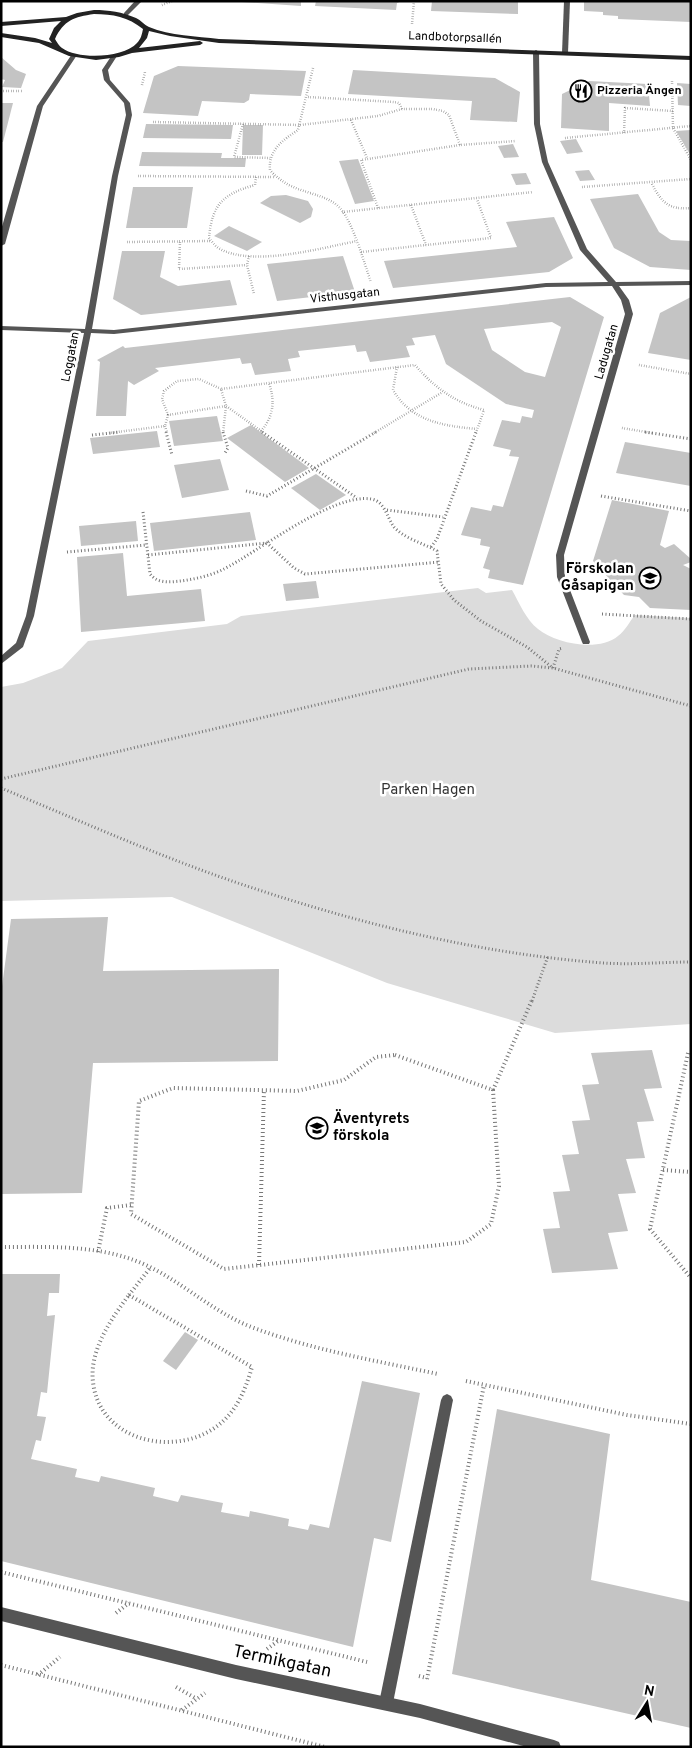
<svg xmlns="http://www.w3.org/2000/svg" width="692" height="1748" viewBox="0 0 692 1748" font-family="Overpass,sans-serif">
<rect width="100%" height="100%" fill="#fff"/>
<path fill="#dcdcdc" d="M478,588L486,593L512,590C519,602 526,620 538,629C556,644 599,652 618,636C625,631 630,621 635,615L691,618V1024L555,1033L387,983L172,897L1,901V687L23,683L62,668L88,641L227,624L241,616Z"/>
<g fill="#c4c4c4" fill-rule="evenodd">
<polygon points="227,1 301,1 301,6"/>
<polygon points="316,1 402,1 397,3 396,10 315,6"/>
<polygon points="432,1 518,1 518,14 431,11"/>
<polygon points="584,1 691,1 691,22 618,19 618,16 603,15 603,12 584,11"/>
<polygon points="1,57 16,70 26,74 21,88 2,87 5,80 1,79"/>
<polygon points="178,66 306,71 301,96 250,94 249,100 244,103 202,101 198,116 143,113 154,76"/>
<polygon points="353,70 495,78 520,92 517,122 470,120 472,101 348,94"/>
<polygon points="589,81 648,84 650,106 609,103 609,131 561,128 562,94"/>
<polygon points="677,83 691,84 691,106 678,105"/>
<polygon points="1,103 13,103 3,142 1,142"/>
<polygon points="146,124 233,125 231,139 143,138"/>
<polygon points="243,125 263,125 262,155 242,155"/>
<polygon points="691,130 691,156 676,131"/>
<polygon points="576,139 583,152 567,154 560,141"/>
<polygon points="513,144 519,157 504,158 498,146"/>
<polygon points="142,152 222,153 221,158 246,158 245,167 139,166"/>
<polygon points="358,159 374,201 355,204 339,161"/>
<polygon points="589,170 595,180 580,181 575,171"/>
<polygon points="526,173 531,184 516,185 511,174"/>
<polygon points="133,187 193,187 187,228 126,228"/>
<polygon points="638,194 659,232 671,240 691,241 691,270 650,267 614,248 590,199"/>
<polygon points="286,195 308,201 313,209 311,217 300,223 260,203 271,196"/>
<polygon points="554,217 573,258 549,272 393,288 384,261 517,247 506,222"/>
<polygon points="229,226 262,242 247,251 214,236"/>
<polygon points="122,251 165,251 160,277 178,286 230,280 237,305 141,315 113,299"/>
<polygon points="343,256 355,292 277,301 267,264"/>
<path d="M570,297L604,317L523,585L488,578L490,570L483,568L490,547L480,545L481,539L461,535L471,507L491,511L493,505L503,507L519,457L509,456L511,450L493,446L502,420L520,423L522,416L532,418L534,410L506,404L446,364L435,335L412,338L415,345L406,346L410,357L370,362L366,351L357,352L355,345L298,351L300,357L288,359L291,371L255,375L251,363L242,364L240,358L155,368L159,371L134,385L128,381L126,416H96L100,362L97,360L123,346L125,348ZM552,322L561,327L545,377L525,372L492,350L484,329Z"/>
<polygon points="691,297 691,360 648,353 660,313"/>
<polygon points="217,416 223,441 174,446 169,421"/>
<polygon points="251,425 309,468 285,482 227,438"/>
<polygon points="157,431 160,447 93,454 90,438"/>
<polygon points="625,442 691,453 691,486 616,473"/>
<polygon points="220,459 229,490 182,498 174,465"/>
<polygon points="316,474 346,495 320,510 291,488"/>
<polygon points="612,500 669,511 660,545 665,548 674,544 691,559 691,562 683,565 691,569 691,610 650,608 639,597 624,595 593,561"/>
<polygon points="250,512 256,540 154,551 150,523"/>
<polygon points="136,521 138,541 81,546 79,526"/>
<polygon points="123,553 127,596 201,589 205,621 81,632 77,557"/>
<polygon points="316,581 319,598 286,601 283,584"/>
<polygon points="108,917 103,971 279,969 278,1061 93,1063 82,1193 1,1194 1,994 11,919"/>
<polygon points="652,1050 662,1088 644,1089 654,1121 637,1122 645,1158 626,1159 636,1193 618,1194 628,1231 608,1233 618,1269 552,1273 543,1229 560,1228 553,1192 570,1191 562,1155 579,1154 572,1121 590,1120 582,1085 599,1084 591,1053"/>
<polygon points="1,1274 60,1274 59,1293 49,1293 47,1316 55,1315 47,1393 41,1392 37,1416 46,1417 41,1441 36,1440 31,1459 77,1469 75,1477 99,1482 101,1476 155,1488 153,1496 178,1502 181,1495 223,1503 221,1512 249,1517 250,1511 289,1519 288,1526 308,1530 310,1524 329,1528 362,1381 420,1393 391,1542 374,1538 353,1647 1,1561"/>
<polygon points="185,1332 198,1340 176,1370 163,1361"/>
<polygon points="497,1409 610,1434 591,1580 691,1602 691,1728 452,1674"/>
</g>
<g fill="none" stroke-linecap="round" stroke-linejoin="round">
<g stroke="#777" stroke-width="2.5" stroke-dasharray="0.5 2" stroke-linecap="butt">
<polyline points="162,5 172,1"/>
<polyline points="412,24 414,1"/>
<path d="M313,68L298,130C283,140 268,150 270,170C292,196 323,190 340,208C353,222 364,263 371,282"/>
<polyline points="672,81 673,128 691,160"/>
<polyline points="142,85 145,72"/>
<polyline points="1,91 22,91"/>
<polyline points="308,97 394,102 399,103 402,109"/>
<polyline points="351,120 367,158"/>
<polyline points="153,122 300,125 378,116 402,109 432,109 443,111 449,115 460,145"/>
<polyline points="243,124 234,157 270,158"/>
<polyline points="624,133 625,108 673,111"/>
<polyline points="565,138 691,126"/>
<polyline points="138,176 274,177"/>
<path d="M256,177L255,185C223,194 212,204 209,238C212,242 216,247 220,249C254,267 321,248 357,241"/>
<path d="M652,184C662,203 669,210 691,208"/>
<polyline points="582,187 691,179"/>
<polyline points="411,205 426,245"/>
<polyline points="378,208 361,160 460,145 516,141"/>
<polyline points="342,212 533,192"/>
<polyline points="127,242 210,241"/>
<polyline points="180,242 179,269 247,265"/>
<polyline points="361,252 491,238 477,199"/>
<polyline points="249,256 247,265 254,294"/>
<polyline points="639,365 691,374"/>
<path d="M397,367L393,390C411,421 443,426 477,429"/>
<polyline points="168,415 162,399 164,391 177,381 199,379 221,389"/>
<polyline points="165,426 167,433"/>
<polyline points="622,428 652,433"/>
<path d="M261,431C274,416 275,401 269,383"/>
<path d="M109,433L165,426L168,415L226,406L221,389L415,365C435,388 454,402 484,410L476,433"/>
<polyline points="223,433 226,406 264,433"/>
<polyline points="374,433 441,393"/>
</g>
<g stroke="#777" stroke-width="3" stroke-dasharray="1 2.5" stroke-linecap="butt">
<polyline points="166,432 172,455"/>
<polyline points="223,432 228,448 225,453"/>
<polyline points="262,432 357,498"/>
<polyline points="645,432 691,439"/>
<polyline points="92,435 120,432"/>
<polyline points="246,491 267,496 376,432"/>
<polyline points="601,496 691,511"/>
<polyline points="387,510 443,517"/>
<path d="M143,512L150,574C158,584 170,582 181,581C195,579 209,576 222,570C258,552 332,493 371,499C385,501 387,518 394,527C405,539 423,543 437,551L441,584L454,600L481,621L527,647L553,668L559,649L563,648"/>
<polyline points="431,547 437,539 476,432"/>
<polyline points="67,552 146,545"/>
<polyline points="148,555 267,543 294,568 305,574 440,562"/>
<polyline points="602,614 691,619"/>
<polyline points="1,779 469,669 531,666 553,668 691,706"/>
<path d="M1,788C78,820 154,854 232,881C352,922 478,954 604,963C633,965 662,962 691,962"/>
<polyline points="532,1001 548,956"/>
</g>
<g stroke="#777" stroke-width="4" stroke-dasharray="1 3" stroke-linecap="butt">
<polyline points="688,1053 650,1229 691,1278"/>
<polygon points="395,1055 493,1090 499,1186 491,1224 466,1242 224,1269 131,1214 139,1101 173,1088 297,1091 344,1080 376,1057"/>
<polyline points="493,1090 532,1000"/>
<polyline points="663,1170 691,1172"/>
<path d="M1,1247C51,1247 104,1244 150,1267C186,1285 216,1314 254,1328C313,1350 377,1361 438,1374"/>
<polyline points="98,1252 107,1208 131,1205"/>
<polyline points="259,1265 264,1090"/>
<path d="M129,1295L252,1367C247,1384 241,1401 229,1415C190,1461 100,1447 93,1382C89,1351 111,1319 129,1295Z"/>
<polyline points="129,1295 150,1268"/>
<polyline points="466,1381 627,1415 691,1424"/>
<polyline points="1,1572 367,1662"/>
<polyline points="116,1613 129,1603"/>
<polyline points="267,1649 278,1641"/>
<polyline points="1,1665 325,1747"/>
<polyline points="38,1675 60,1657"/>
<polyline points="419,1676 427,1678"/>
<polyline points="427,1679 484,1385"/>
<polyline points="176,1687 197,1699"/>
<polyline points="182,1710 205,1693"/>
</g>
<g fill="#555" fill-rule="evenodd">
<polygon points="135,1 142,1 128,15 124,15 124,13"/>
<polygon points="564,1 570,1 568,53 565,55 562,53"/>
<polygon points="447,1394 451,1396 453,1400 393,1703 391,1708 386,1710 381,1708 379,1703 441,1400 443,1396"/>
</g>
<g fill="#555" fill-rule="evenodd">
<polygon points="536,50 539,52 540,124 548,162 587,249 616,282 691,281 691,285 619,286 629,300 633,314 564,555 565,577 590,642 589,644 583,644 582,642 557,577 556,555 625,314 621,300 612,286 546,287 114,334 91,333 34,616 23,647 1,664 1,656 16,643 26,616 84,333 1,330 1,326 85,329 112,176 126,115 124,103 104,80 102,70 112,55 117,56 108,70 110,80 130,103 132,115 118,176 92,329 114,330 546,283 608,282 580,250 542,162 534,124 533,52"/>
<polygon points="72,54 77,55 43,106 5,244 1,246 1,230 37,106"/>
<polygon points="1,1607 236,1665 420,1704 554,1740 559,1742 561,1747 527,1747 420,1718 236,1679 1,1621"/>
</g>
<path fill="#222" fill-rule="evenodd" d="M94,10C109,10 122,12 136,18C141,20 144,25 149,27C170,36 197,36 219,39L691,56V60L219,43L170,36L149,31L147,38L139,48L200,41L203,43L200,45L132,53L119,57L96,60L69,56L39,43L1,37V33L35,38L52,43L49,39L54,28L61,21L1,26V22L66,17L77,13ZM94,14C113,14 128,17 143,29C142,34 141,39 137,43C124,58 78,60 62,48C59,46 57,42 55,39C64,20 74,17 94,14Z"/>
</g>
<defs>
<g id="restaurant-ring" transform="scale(1.125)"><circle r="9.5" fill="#fff" stroke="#000" stroke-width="1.5"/><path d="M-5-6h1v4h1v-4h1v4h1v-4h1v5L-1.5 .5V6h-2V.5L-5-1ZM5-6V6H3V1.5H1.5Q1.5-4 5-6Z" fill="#000"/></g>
<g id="school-ring" transform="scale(1.125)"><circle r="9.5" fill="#fff" stroke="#000" stroke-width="1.5"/><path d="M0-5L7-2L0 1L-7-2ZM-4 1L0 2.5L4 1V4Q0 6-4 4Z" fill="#000"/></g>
</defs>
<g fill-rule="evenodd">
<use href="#restaurant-ring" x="581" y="91"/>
<use href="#school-ring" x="650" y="578"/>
<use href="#school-ring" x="317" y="1128"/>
</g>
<g text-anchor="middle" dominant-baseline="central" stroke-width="5" stroke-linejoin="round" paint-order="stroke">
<g font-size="12" fill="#000" stroke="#fff">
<text transform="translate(455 38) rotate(2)">Landbotorpsallén</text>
<text transform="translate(345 296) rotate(-6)">Visthusgatan</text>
<text transform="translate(607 352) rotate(-74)">Ladugatan</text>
<text transform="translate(71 357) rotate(-79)">Loggatan</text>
</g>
<g font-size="12" font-weight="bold" fill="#000" stroke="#fff" text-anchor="start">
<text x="597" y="91">Pizzeria Ängen</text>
</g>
<g font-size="15" font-weight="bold" fill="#000" stroke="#fff" text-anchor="end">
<text x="634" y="569">Förskolan<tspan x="634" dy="17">Gåsapigan</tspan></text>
<text x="333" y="1119" text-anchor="start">Äventyrets<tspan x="333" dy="17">förskola</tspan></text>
</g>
<g font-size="15" fill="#333" stroke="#fff">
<text x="428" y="790">Parken Hagen</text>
</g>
<g font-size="18" fill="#000" stroke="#fff">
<text transform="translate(282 1662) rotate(12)">Termikgatan</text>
</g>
</g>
<rect width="692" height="1748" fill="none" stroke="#000000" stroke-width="5"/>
<g transform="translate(647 1703) rotate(11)" stroke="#ffffff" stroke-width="4" paint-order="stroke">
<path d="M0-4L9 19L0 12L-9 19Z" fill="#000000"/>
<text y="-8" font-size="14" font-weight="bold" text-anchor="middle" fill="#000000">N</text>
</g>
</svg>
